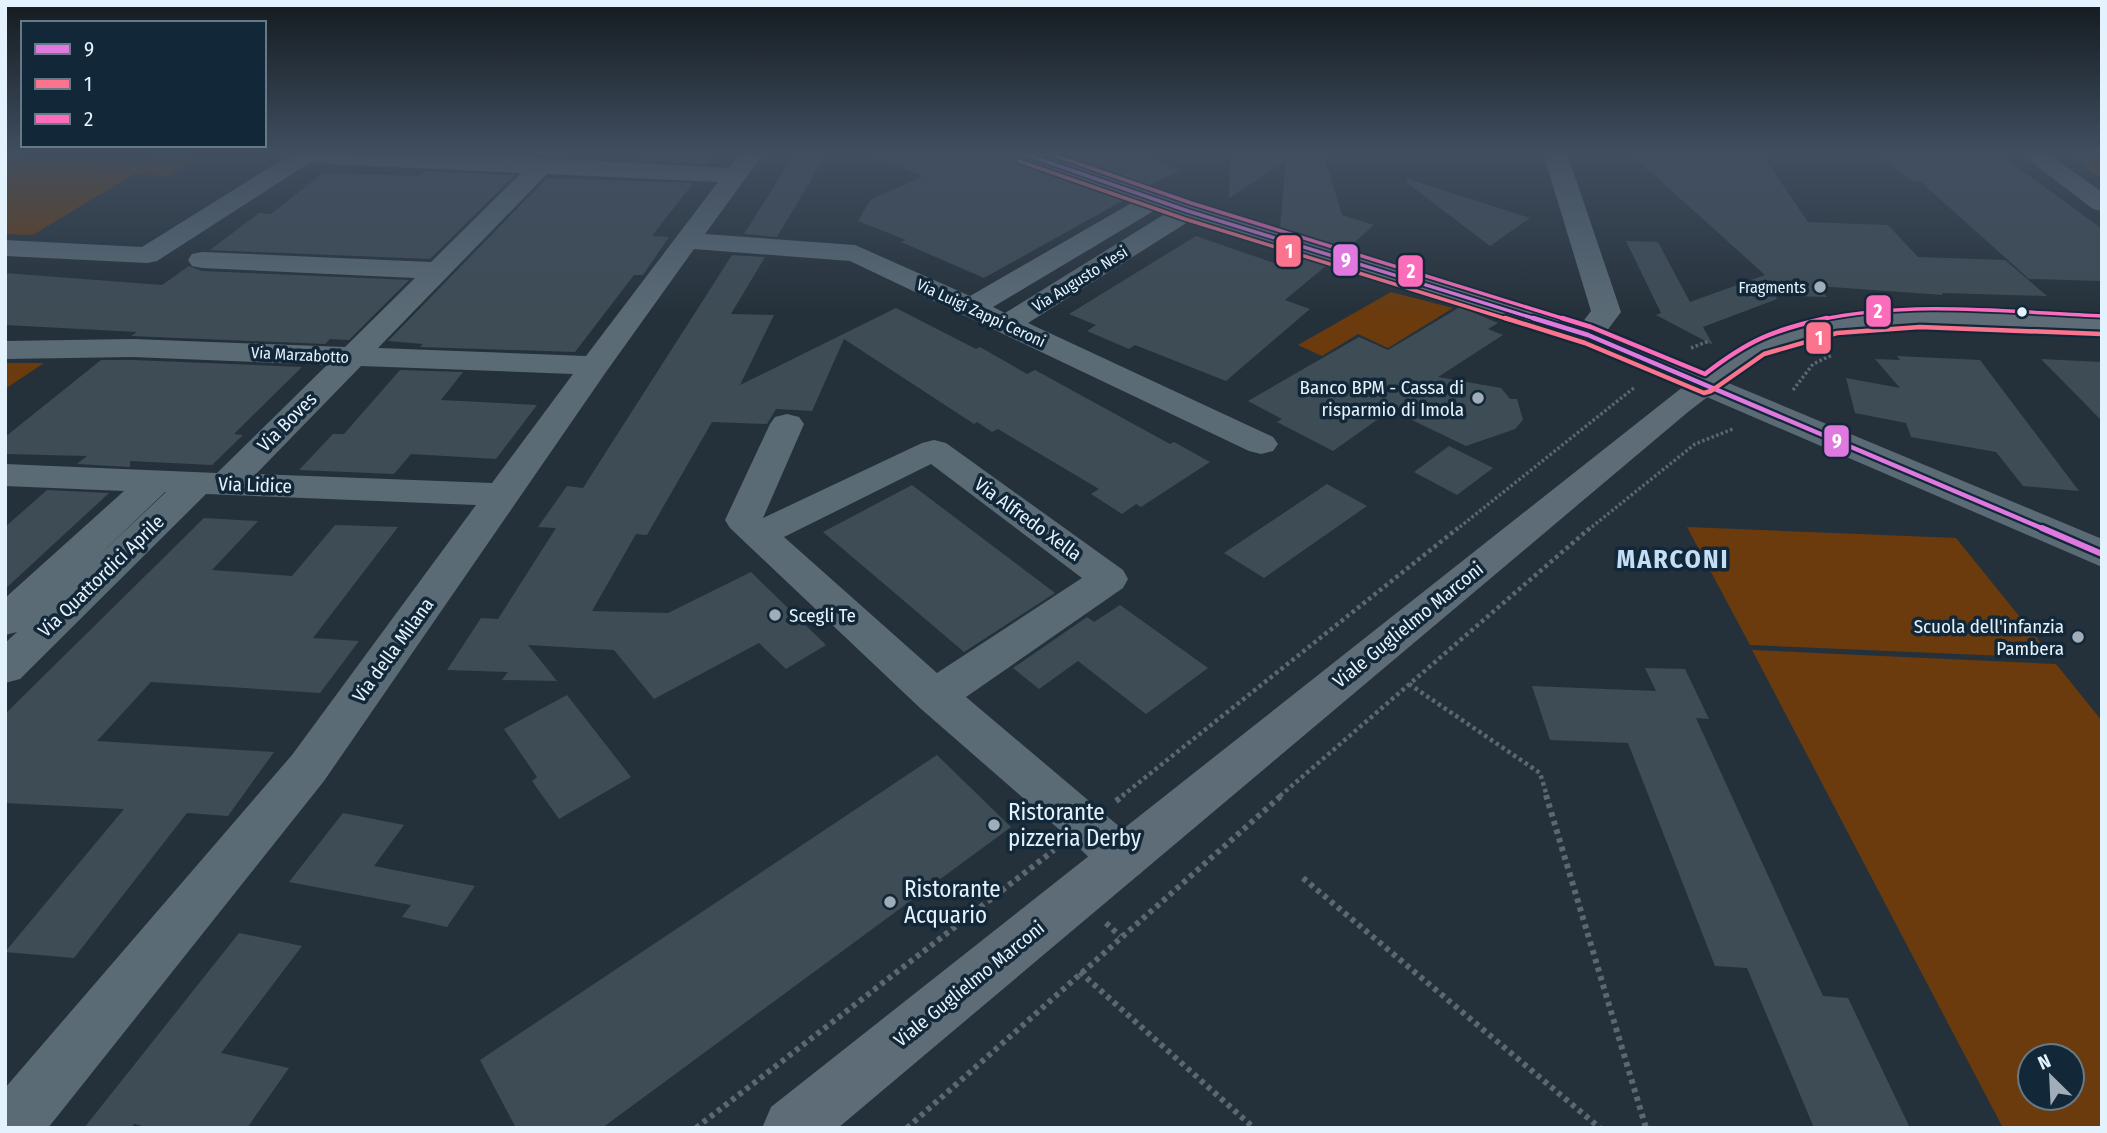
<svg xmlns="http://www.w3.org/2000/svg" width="2107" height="1133" viewBox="0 0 2107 1133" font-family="'Fira Sans Condensed',sans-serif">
<rect width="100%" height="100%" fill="#25313a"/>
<g fill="#6b3b0d" fill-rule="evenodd">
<polygon points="158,153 203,153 168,176 134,174 33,235 5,234 5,158 144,161"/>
<polygon points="2064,153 2102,153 2102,179"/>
<polygon points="1391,292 1453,308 1388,348 1358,334 1322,356 1298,345"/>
<polygon points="5,363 44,363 5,389"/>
<polygon points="1687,527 1956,538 2053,658 1750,645"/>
<path d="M1752,650L2056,664L2102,721V1128H2003ZM2072,1056V1098H2030V1056Z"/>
</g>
<g fill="#3e4c56">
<polygon points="645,153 716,153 707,164 638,161"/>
<polygon points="795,153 827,153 777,237 744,234"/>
<polygon points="870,153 1007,153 1013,160 1124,200 984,278 901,242 906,240 858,221 870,200 924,176 869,155"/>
<polygon points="1052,153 1130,153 1181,170 1148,186"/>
<polygon points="1231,153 1323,153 1342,215 1374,225 1347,249 1280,228 1286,161 1229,198"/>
<polygon points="1761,153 1808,222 1888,225 1918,257 2005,260 2047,296 1942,293 1943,295 1817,286 1827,297 1789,296 1770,279 1777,299 1703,327 1713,345 1656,315 1661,313 1626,241 1658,242 1690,302 1765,275 1633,156"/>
<polygon points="1878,153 1998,153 2102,229 2102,281 2029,279 1920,181 1909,180"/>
<polygon points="424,171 515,175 430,259 210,250 259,213 271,214 323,173 418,176"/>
<polygon points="547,178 693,183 652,236 669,237 643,275 634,275 575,352 420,347 423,344 388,341"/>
<polygon points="1408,179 1530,218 1490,246 1406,182"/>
<polygon points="1196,236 1277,264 1278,250 1327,265 1285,300 1310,309 1226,381 1135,345 1129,349 1087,331 1096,325 1069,314"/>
<polygon points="732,255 765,257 731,314 774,315 740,385 896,308 976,349 980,347 1027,374 1035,370 1170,444 1174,442 1210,462 1141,507 1136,504 1122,514 1091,494 1099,489 998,429 992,432 977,422 974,424 844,339 812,411 776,409 767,424 712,422 647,535 636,534 592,611 668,613 751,572 826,645 786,669 759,643 654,699 614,650 528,645 557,681 502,680 508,672 447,670 481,618 498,619 556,528 538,527 567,486 583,488"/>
<polygon points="189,266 202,271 409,280 349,340 330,339 325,344 131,336 137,332 5,325 5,273 162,285"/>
<polygon points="1460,307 1498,323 1488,329 1503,335 1438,377 1501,388 1510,399 1517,399 1523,420 1515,429 1466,446 1391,410 1333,451 1277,422 1282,419 1248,401 1359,337 1388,350"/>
<polygon points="1897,356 1980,360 2079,491 2023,486 1996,452 1911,437 1906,423 1855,413 1846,378 1900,388 1875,359 1900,360"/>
<polygon points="2041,359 2102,362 2102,421"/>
<polygon points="101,360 133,360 302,367 234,434 243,435 212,465 130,461 130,467 77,464 87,456 5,454 5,437"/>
<polygon points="400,370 463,372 441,400 537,405 496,459 411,454 394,474 299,470 333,434 344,434"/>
<polygon points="1449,446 1493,468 1457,495 1414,472"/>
<polygon points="1327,484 1367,506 1264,578 1224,553"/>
<polygon points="912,485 1055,593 964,652 823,532"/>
<polygon points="47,490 109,493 5,589 5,527"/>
<polygon points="204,518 258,521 212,570 292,576 335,525 398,527 313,638 359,641 320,693 151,682 97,741 274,752 228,816 187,813 74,958 5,952 124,809 5,803 5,714"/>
<polygon points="1120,605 1208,668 1146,714 1078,661 1039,689 1013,668 1087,617 1094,622"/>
<polygon points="1645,668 1685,669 1709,719 1696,718 1823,996 1848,998 1910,1128 1814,1128 1747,968 1715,966 1628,743 1550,740 1532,686 1656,691"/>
<polygon points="567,695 631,777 559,819 532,781 537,777 504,729"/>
<polygon points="937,755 1011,827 602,1128 516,1128 480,1060"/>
<polygon points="343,813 404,825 374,866 475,886 447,927 402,917 411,905 289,882"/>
<polygon points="239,933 302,946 221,1053 289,1068 247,1128 151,1128 134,1124 131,1128 84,1128"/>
</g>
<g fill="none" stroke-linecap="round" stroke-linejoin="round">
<g stroke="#5b6871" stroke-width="3.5" stroke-dasharray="2.5 2.5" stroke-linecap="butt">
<polyline points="1691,348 1709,341"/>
<polyline points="1793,390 1813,364 1832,355"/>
<polyline points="1456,530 1635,387"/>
<polyline points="1588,530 1695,444 1733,429"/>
</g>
<g stroke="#5b6871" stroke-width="4.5" stroke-dasharray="3.5 3.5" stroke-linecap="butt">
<polyline points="1409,684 1540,773 1547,796"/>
<polyline points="1122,796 1458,528"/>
<polyline points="1280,796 1590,528"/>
</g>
<g stroke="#5b6871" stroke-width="6" stroke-dasharray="4.5 4.5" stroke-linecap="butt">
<polyline points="1546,795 1646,1128"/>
<polyline points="1116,801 1124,795"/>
<polyline points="1303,878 1600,1128"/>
<polyline points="1106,923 1120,936"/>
<polyline points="1080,972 1254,1128"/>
<polyline points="696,1128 1054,850"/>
<polyline points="907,1128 1282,795"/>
</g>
<g fill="#5b6b76" fill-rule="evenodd">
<path d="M293,153L543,158L728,168L740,153H764L705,234L855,245L970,296L1135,201L1014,158L1010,153H1044L1197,206L1582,323L1591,311L1543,153H1567L1621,312L1606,332L2102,539V567L1577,341L1191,220L1028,323L1273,437L1278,444L1273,451L1261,454L1249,451L850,261L694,249L606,372L324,781L48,1128H5V1088L292,755L476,505L206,494L20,679L5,683V643L17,632L5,635V598L124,491L5,486V464L217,473L327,365L133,357L5,359V341L133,339L345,347L415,278L202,268L192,266L188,260L192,254L202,252L431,262L521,173L309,163L157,261L147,263L5,256V240L142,247ZM547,174L718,182L586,356L378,348ZM1157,209L1168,212L1005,313L993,307ZM361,366L573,374L492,483L256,474ZM165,492H166L92,562Z"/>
<polygon points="2020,153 2047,153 2102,192 2102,211 2093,209"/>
<path d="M787,414L799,417L804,424L763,518L922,443L934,440L946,443L1123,570L1128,579L1123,588L966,697L1140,844L1148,859L1140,874L1123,880L1106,874L1069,838L920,708L730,528L725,520L770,424L775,417ZM931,464L1082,578L937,673L784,537Z"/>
</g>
<path fill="#5d6c76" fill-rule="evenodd" d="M1927,309L2102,316V334C2001,329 1863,309 1771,353C1741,368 1715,392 1688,412L838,1128H762L771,1107L1717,360C1780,318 1853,311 1927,309Z"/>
<g stroke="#122839" stroke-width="7">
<polyline id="bus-1-far2" points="1022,153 1188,211 1539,320"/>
</g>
<g stroke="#122839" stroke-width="9">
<polyline id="bus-1-far1" points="1533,318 1588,335 2046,530"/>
</g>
<g stroke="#122839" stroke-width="11">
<polyline id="bus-1" points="2042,528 2102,554"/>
</g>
<g stroke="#122839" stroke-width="7">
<polyline id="bus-2-far1" points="1019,161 1185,219 1510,320"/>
</g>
<g stroke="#122839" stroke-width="9">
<polyline id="bus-2" points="1505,318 1585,343 1704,393 1711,391 1764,354 1837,333 1920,327 2102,334"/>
</g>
<g stroke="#122839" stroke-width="7">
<g id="bus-3-far1">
<polyline points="1048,153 1191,203 1568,320"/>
<path d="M1819,320C1912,300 2008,312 2102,316"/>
</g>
</g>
<g stroke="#122839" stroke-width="9">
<path id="bus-3" d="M1562,318L1591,327L1705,374C1749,340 1773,330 1827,318"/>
</g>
<use href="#bus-1-far2" stroke="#df79df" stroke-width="3.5"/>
<use href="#bus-1-far1" stroke="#df79df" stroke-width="4.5"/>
<use href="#bus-1" stroke="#df79df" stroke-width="6"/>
<use href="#bus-2-far1" stroke="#fc738d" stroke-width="3.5"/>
<use href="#bus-2" stroke="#fc738d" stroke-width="4.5"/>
<use href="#bus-3-far1" stroke="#fb6dba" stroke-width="3.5"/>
<use href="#bus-3" stroke="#fb6dba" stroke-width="4.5"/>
</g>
<linearGradient id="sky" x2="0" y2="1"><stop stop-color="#141b20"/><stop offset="0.49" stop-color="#404e60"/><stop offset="1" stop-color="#404e60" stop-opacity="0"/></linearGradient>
<rect width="2107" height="312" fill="url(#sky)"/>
<g fill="#a1aeb9" stroke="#122839" stroke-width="2.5">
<circle cx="1820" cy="287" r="7"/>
<circle cx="1478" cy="398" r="7"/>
<circle cx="775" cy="615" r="7"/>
<circle cx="2078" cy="637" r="7"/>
<circle cx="994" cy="825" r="7"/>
<circle cx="890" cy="902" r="7"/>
</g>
<circle fill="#e4f2fd" stroke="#122839" stroke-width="2.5" cx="2022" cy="312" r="6"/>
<g text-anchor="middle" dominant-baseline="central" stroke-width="7" stroke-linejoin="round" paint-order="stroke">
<g font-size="16" fill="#e4f2fd" stroke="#122839">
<text transform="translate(1080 279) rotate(-32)">Via Augusto Nesi</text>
<text transform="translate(981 313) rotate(25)">Via Luigi Zappi Ceroni</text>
<text transform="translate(300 355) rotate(3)">Via Marzabotto</text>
</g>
<g font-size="16" fill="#e4f2fd" stroke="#122839" text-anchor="end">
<text x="1806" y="287">Fragments</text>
</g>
<g font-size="19" fill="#e4f2fd" stroke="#122839" text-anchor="end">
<text x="1464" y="387">Banco BPM - Cassa di<tspan x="1464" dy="22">risparmio di Imola</tspan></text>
<text x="789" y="615" text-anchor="start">Scegli Te</text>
<text x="2064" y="626">Scuola dell'infanzia<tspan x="2064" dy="22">Pambera</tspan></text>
</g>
<g font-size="19" fill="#e4f2fd" stroke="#122839">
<text transform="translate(287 422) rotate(-45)">Via Boves</text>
<text transform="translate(255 485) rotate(2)">Via Lidice</text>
<text transform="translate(1028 519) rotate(36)">Via Alfredo Xella</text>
<text transform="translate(101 576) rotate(-44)">Via Quattordici Aprile</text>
<text transform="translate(1408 625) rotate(-39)">Viale Guglielmo Marconi</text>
<text transform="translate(393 650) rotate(-54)">Via della Milana</text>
<text transform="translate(969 984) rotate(-39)">Viale Guglielmo Marconi</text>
</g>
<g font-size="23" fill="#e4f2fd" stroke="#122839" text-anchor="start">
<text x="1008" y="812">Ristorante<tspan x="1008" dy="26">pizzeria Derby</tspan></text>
<text x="904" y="889">Ristorante<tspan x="904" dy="26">Acquario</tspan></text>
</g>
<g font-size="26" font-weight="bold" letter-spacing="2" fill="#c3def5" stroke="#122839">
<text x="1673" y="559">MARCONI</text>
</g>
</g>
<g stroke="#122839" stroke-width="2.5">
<rect x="1275" y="234" width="27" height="34" rx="7" fill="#fc738d"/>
<rect x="1332" y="243" width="27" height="34" rx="7" fill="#df79df"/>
<rect x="1397" y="254" width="27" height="34" rx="7" fill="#fb6dba"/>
<rect x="1865" y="294" width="27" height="34" rx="7" fill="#fb6dba"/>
<rect x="1805" y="321" width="27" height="34" rx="7" fill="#fc738d"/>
<rect x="1823" y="424" width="27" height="34" rx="7" fill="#df79df"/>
</g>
<g font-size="19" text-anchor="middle" font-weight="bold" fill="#fff">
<text x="1289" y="258">1</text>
<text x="1346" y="267">9</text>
<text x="1411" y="278">2</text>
<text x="1878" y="318">2</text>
<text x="1819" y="345">1</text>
<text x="1837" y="448">9</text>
</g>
<rect width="2107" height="1133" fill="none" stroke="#e4f2fd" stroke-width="14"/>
<rect x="21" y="21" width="245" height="126" fill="#122839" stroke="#667987" stroke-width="2"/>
<rect x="35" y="44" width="35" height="10" fill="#df79df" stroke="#667987" stroke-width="2"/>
<text x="84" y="56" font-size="21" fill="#e4f2fd">9</text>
<rect x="35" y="79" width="35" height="10" fill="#fc738d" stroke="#667987" stroke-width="2"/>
<text x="84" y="91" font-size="21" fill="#e4f2fd">1</text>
<rect x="35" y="114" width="35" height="10" fill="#fb6dba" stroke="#667987" stroke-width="2"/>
<text x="84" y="126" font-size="21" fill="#e4f2fd">2</text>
<g transform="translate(2051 1077) rotate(336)"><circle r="33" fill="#122839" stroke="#667987" stroke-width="2"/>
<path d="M0-5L12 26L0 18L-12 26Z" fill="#a1aeb9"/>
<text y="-10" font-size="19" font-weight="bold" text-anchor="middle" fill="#e4f2fd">N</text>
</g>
</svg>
